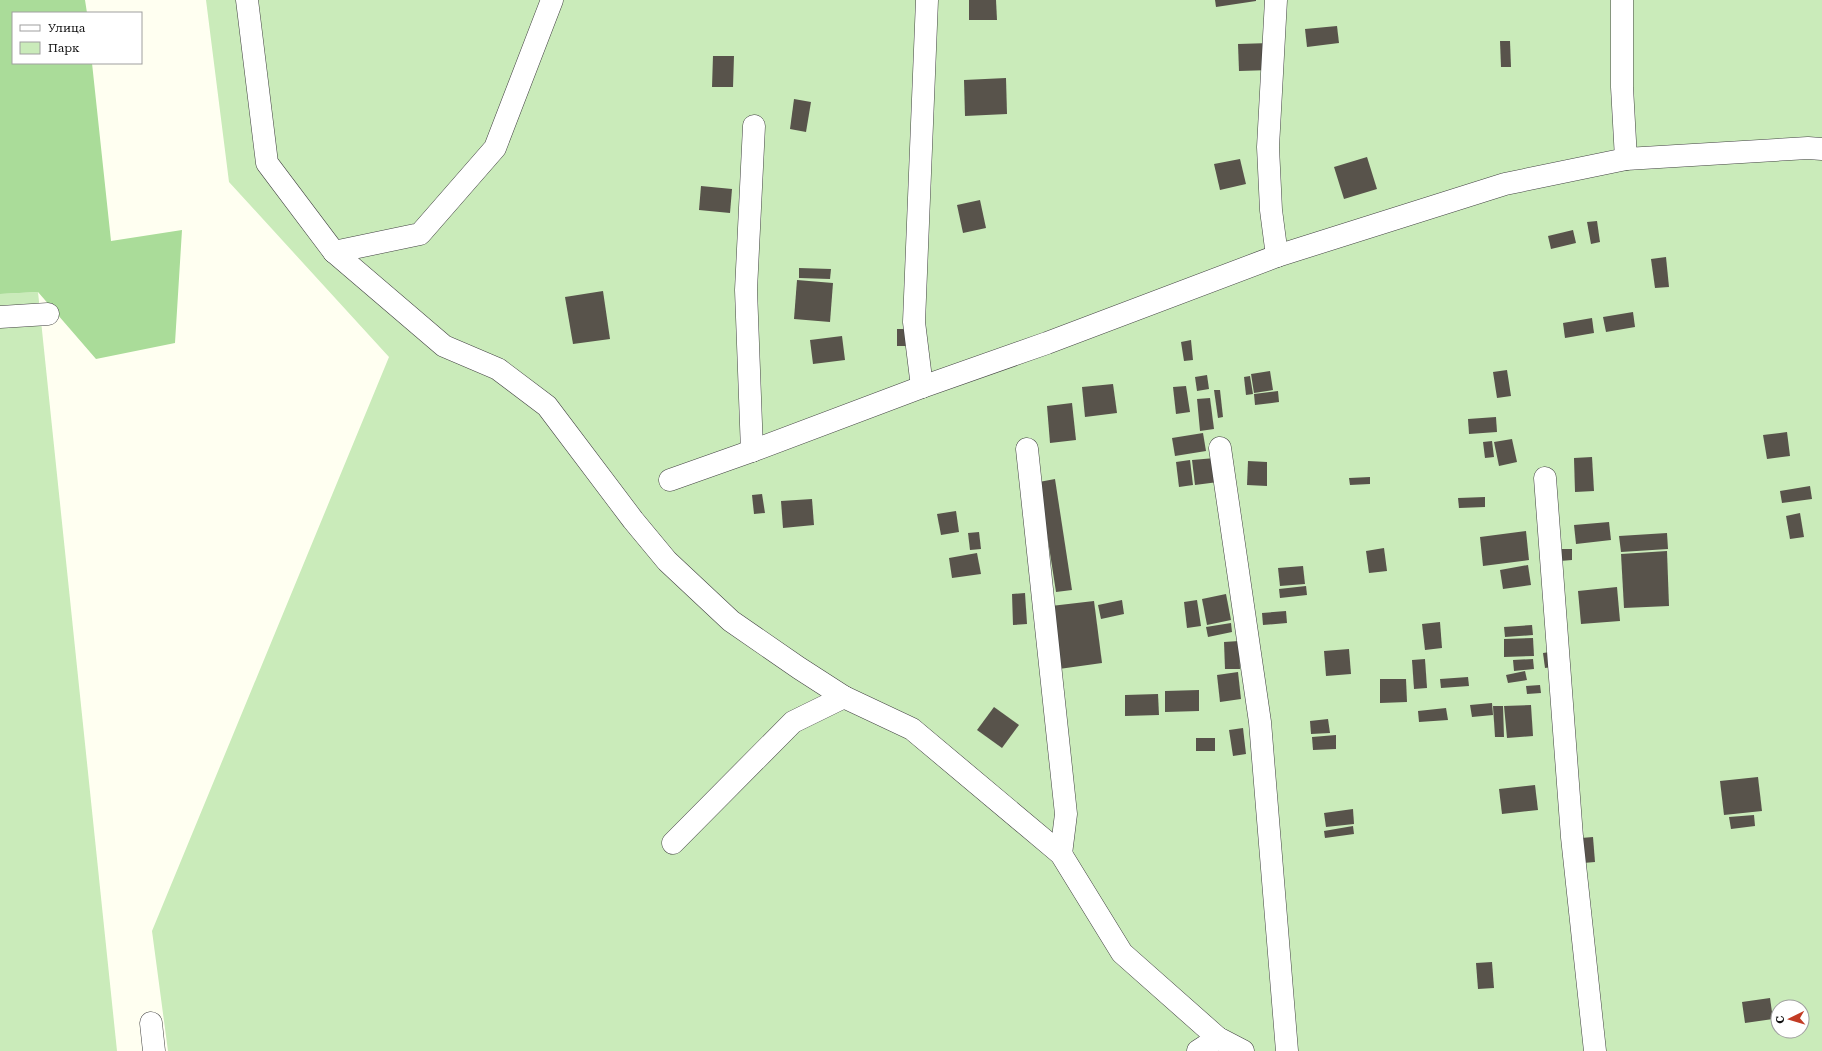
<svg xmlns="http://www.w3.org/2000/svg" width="1822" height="1051" viewBox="0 0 1822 1051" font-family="'Roboto Serif',serif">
<rect width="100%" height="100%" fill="#fffff1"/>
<g fill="#caebba" fill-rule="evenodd">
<path d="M206,0H1822V1051H168L152,931L389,357L229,182ZM1778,1007H1802V1031H1778Z"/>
<polygon points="38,292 117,1051 0,1051 0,294"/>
</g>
<polygon fill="#aadc99" points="0,0 85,0 87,13 13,13 13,63 92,63 111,241 182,230 175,343 96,359 38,292 0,294"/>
<g fill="#58534b">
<polygon points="969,0 996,0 997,20 969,20"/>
<polygon points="1215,0 1256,0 1256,1 1216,7"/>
<polygon points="1337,26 1339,43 1307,47 1305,29"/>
<polygon points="1500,41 1510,41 1511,67 1501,67"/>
<polygon points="1270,43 1271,70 1239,71 1238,44"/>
<polygon points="713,56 734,56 733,87 712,87"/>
<polygon points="1006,78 1007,114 965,116 964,80"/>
<polygon points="794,99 811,102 806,132 790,129"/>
<polygon points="1367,157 1377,189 1344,199 1334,167"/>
<polygon points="1240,159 1246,184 1220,190 1214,164"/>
<polygon points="701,186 732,189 730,213 699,210"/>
<polygon points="980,200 986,228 963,233 957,205"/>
<polygon points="1597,221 1600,242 1591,244 1587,222"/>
<polygon points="1573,230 1576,243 1551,249 1548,236"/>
<polygon points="1666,257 1669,287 1655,288 1651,259"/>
<polygon points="799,268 831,269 830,279 799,278"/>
<polygon points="797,280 833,283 830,322 794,319"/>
<polygon points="603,291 610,339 573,344 565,297"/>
<polygon points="1633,312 1635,327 1606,332 1603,317"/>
<polygon points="1592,318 1594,333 1565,338 1563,323"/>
<rect x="897" y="329" width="11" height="17"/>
<polygon points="842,336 845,360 813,364 810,340"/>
<polygon points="1191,340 1193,360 1184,361 1181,342"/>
<polygon points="1507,370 1511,396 1497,398 1493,372"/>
<polygon points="1270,371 1273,390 1254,393 1251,374"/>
<polygon points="1207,375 1209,389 1197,391 1195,377"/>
<polygon points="1250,376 1253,394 1246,395 1244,377"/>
<polygon points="1113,384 1117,413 1085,417 1082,387"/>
<polygon points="1186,386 1190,412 1176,414 1173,387"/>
<polygon points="1214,390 1220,390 1223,417 1218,418"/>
<polygon points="1278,391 1279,402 1255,405 1254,394"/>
<polygon points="1210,398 1214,429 1200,431 1197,399"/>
<polygon points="1072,403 1076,440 1050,443 1047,406"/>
<polygon points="1496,417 1497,432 1469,434 1468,419"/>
<polygon points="1787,432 1790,456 1767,459 1763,435"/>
<polygon points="1203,433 1206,451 1175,456 1172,438"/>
<polygon points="1512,439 1517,462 1499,466 1494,442"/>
<polygon points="1492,441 1494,457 1485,458 1483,442"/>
<polygon points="1592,457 1594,491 1575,492 1574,458"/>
<polygon points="1215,458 1218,482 1195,485 1192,460"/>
<polygon points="1190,460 1193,485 1179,487 1176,462"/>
<polygon points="1248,461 1267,462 1267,486 1247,485"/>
<polygon points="1370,477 1370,484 1350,485 1349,478"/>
<polygon points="1055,479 1072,590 1056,592 1039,482"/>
<polygon points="1810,486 1812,499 1782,503 1780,491"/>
<polygon points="762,494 765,513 754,514 752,495"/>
<polygon points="1485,497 1485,507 1459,508 1458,498"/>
<polygon points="812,499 814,525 783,528 781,501"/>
<polygon points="956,511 959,532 941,535 937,514"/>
<polygon points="1800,513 1804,537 1790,539 1786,516"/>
<polygon points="1609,522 1611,540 1576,544 1574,525"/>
<polygon points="1526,531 1529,560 1483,566 1480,537"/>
<polygon points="979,532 981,549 970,550 968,533"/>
<polygon points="1667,533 1668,549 1621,552 1619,536"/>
<polygon points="1384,548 1387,571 1369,573 1366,551"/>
<polygon points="1560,549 1572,549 1572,560 1560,561"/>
<polygon points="1667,551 1669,606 1624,608 1621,554"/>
<polygon points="977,553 981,574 952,578 949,558"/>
<polygon points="1528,565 1531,585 1503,589 1500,570"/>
<polygon points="1303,566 1305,584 1280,586 1278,568"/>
<polygon points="1306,586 1307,595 1280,598 1279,589"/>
<polygon points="1617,587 1620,621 1581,624 1578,591"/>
<polygon points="1025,593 1027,624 1013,625 1012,594"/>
<polygon points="1226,594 1231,620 1207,625 1202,599"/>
<polygon points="1122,600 1124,614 1101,619 1098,605"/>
<polygon points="1197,600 1201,626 1187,628 1184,602"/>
<polygon points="1094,601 1102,663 1059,669 1051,606"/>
<polygon points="1286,611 1287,623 1263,625 1262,613"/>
<polygon points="1440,622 1442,648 1425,650 1422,624"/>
<polygon points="1231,623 1232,632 1208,637 1206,627"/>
<polygon points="1532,625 1533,635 1505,637 1504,627"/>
<polygon points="1533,638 1534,656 1504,657 1504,639"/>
<polygon points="1239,641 1240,669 1225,669 1224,642"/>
<polygon points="1349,649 1351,674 1326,676 1324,651"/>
<polygon points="1550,652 1552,667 1545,668 1543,653"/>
<polygon points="1425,659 1427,688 1414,689 1412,660"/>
<polygon points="1533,659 1534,669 1514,671 1513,660"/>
<polygon points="1525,671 1527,680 1508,683 1506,675"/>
<polygon points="1238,672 1241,699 1220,702 1217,675"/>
<polygon points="1468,677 1469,686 1441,688 1440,679"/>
<polygon points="1380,679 1406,679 1407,702 1380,703"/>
<polygon points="1540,685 1541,693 1527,694 1526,686"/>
<polygon points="1199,690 1199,711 1165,712 1165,691"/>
<polygon points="1158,694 1159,715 1125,716 1125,695"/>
<polygon points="1492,703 1493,715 1472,717 1470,705"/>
<polygon points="1531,705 1533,736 1507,738 1504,706"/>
<polygon points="1493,706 1503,706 1504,737 1495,737"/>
<polygon points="994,707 1019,725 1002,748 977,730"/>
<polygon points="1446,708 1448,720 1419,722 1418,711"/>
<polygon points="1328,719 1330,733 1311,734 1310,721"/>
<polygon points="1243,728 1246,754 1233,756 1229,730"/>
<polygon points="1336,735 1336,749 1313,750 1312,737"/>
<rect x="1196" y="738" width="19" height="13"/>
<polygon points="1758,777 1762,811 1724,815 1720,781"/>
<polygon points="1535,785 1538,810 1502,814 1499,789"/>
<polygon points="1353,809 1354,824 1326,827 1324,813"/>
<polygon points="1754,815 1755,826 1731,829 1729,817"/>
<polygon points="1353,826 1354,834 1325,838 1324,831"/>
<polygon points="1593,837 1595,862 1583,863 1581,838"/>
<polygon points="1492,962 1494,988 1478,989 1476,963"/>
<polygon points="1770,998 1773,1019 1745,1023 1742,1002"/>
</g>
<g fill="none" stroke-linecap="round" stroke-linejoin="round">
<g stroke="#424242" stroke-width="23">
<g id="minor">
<polyline points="247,0 267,163 334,252 444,346 498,369 547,406 633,520 667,561 731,621 799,668 844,697 912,729 1061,854 1122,953 1218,1038 1243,1051"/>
<polyline points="1276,0 1268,147 1271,210 1277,256"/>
<polyline points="1622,0 1622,87 1626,159"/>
<polyline points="334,252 420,234 495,148 552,0"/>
<polyline points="0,317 48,314"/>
<polyline points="922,387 914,322 927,0"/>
<polyline points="1220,448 1260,722 1287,1051"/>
<polyline points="1027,449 1066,814 1061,854"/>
<polyline points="752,451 746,290 754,126"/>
<polyline points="1545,478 1572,837 1595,1051"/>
<polyline points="670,480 752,451 922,387 1047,343 1277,256 1505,184 1626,159 1808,148 1822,149"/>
<polyline points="673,843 793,722 844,697"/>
<polyline points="151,1023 154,1051"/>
<polyline points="1198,1051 1218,1038"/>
</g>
</g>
<use href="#minor" stroke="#fff" stroke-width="22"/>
</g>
<rect x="12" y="12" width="130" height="52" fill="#ffffff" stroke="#9f9f9f"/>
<rect x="20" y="25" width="20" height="6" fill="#ffffff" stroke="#9f9f9f"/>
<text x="48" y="32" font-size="12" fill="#0f0f0f">Улица</text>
<rect x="20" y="42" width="20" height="12" fill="#caebba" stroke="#9f9f9f"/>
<text x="48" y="52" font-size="12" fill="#0f0f0f">Парк</text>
<g transform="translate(1790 1019) rotate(265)"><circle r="19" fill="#ffffff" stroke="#9f9f9f"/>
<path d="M0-3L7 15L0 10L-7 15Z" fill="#c23b24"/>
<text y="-6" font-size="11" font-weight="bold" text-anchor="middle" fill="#0f0f0f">С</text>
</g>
</svg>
